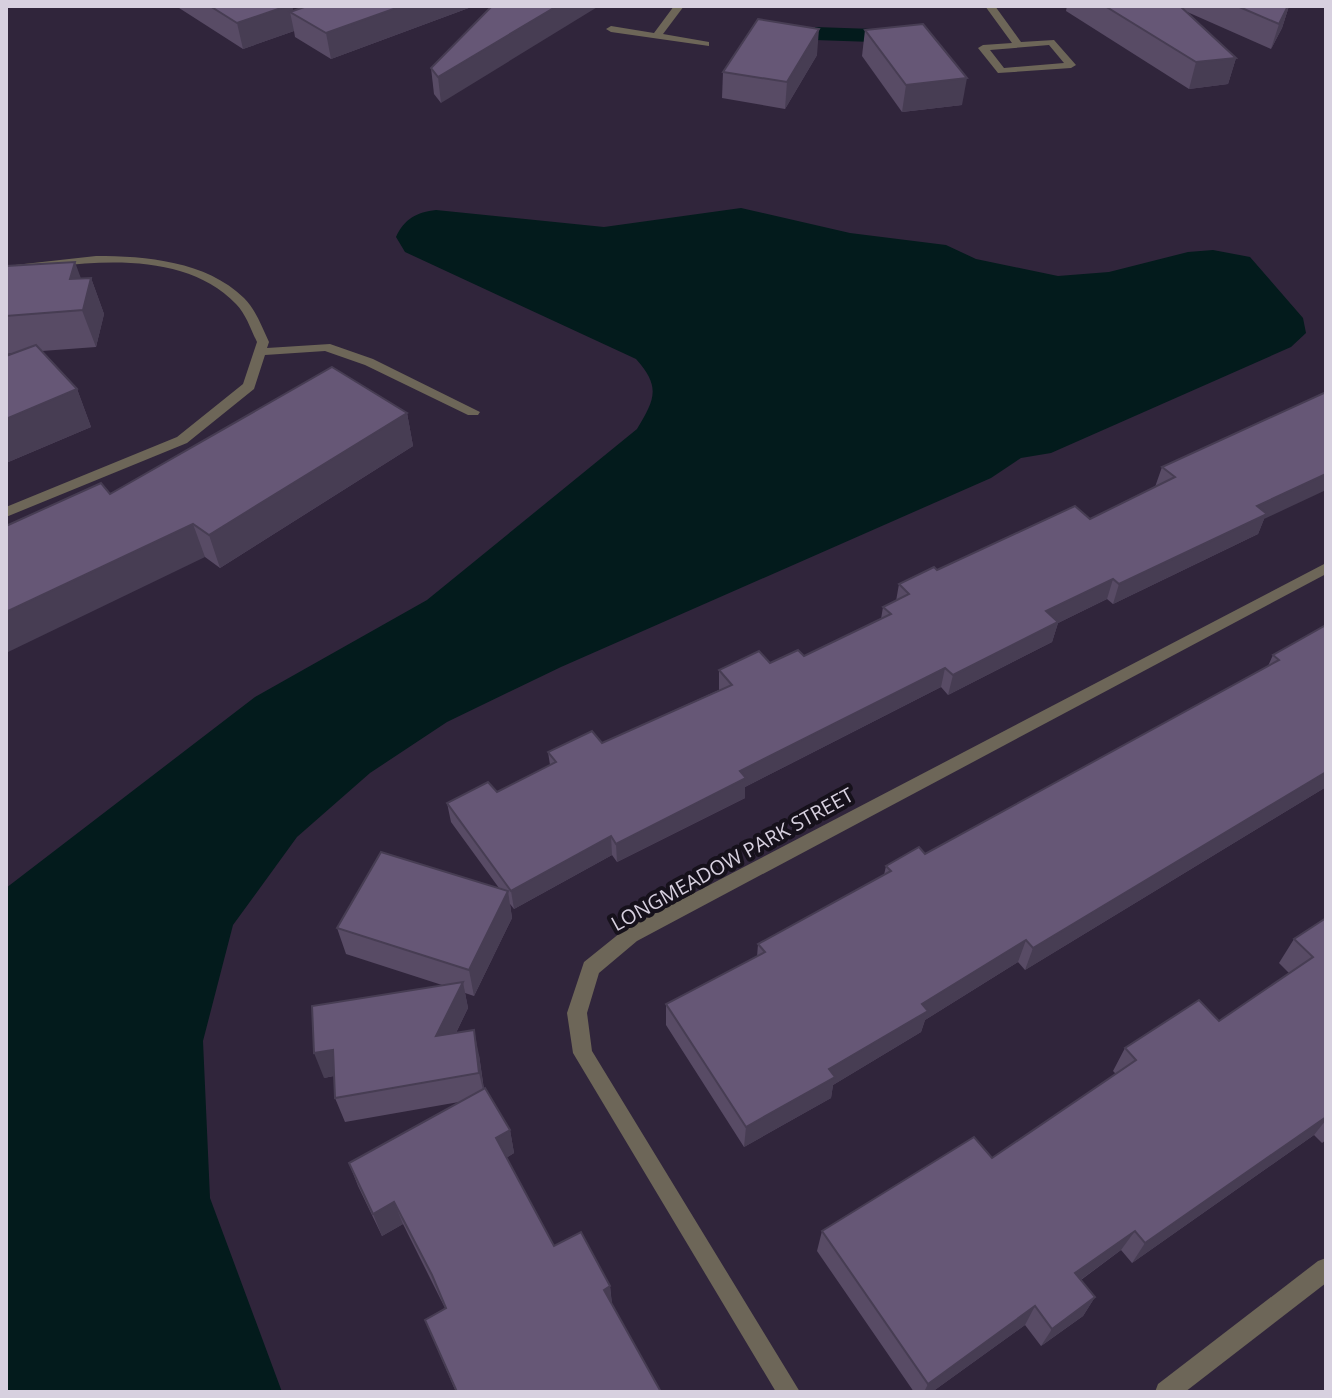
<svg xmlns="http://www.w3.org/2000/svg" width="1332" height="1398" viewBox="0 0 1332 1398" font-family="'Open Sans',sans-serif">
<rect width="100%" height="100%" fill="#30253b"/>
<g fill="#031b1c">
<polygon points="815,27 873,29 873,42 815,40"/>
<path d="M741,208L850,233L946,245L976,259L1058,276L1109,272L1188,252L1213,250L1250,257L1303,318L1306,333L1291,347L1051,453L1021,458L991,478L561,667L447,722L370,773L297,837L233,925L203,1041L210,1198L282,1392H6V888L255,697L427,600L637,429C655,399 661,387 636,359L405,252L396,237C404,219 417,212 436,210L604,227Z"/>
</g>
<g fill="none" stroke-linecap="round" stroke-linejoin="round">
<g fill="#6d6658" fill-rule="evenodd">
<polygon points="674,6 684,6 663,34 709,42 709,46 611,32 606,29 611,26 654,33"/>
<path d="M985,6H995L1021,42L1054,40L1076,65L1071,68L998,73L978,48L983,45L1012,43ZM1049,45L1064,63L1004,68L990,50Z"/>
<path d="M96,256C146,256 206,261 244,298C256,310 262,327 269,342L267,348L330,344L373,359L480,412L478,415H468L365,365L325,351L265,355L254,389L187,443L6,517V507L177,437L243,384L257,342C251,330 246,314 236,304C181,246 76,262 6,274V266Z"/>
</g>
<g fill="#6d6658" fill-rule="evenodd">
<polygon points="1326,563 1326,574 637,941 599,973 587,1013 592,1051 800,1392 776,1392 573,1053 567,1013 584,962 625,929"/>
<polygon points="1326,1258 1326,1283 1185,1392 1155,1392 1158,1384 1318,1261"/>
</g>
</g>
<g fill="#584b65">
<polygon points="176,6 292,6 293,11 307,6 474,6 331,59 295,37 294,31 243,49"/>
<polygon points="492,6 441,103 434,94 431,68"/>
<polygon points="1067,6 1289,6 1282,28 1271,49 1185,11 1236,58 1228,84 1189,89 1066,11"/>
<polygon points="865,30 962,105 902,112 862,56"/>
<polygon points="817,55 785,109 722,98 723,72"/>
<polygon points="6,266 81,278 91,278 104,314 96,347 42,351 77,389 91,427 6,463 6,356 15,353 6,354"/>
<polygon points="407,413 413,446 220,568 205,557 110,494"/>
<polygon points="1162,467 1264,519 1258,534 1113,604 1107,599 1058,623 1052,642 948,695 941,687 745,787 745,798 617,862 612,855 514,909 510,904 512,918 474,996 465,993 468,1008 456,1033 479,1055 484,1089 510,1130 514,1153 506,1158 554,1246 610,1286 612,1304 661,1392 456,1392 425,1320 445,1308 403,1224 382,1236 358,1186 349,1163 459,1102 345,1122 335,1098 334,1076 324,1078 442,985 346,954 337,928 499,888 451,822 447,803 497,792 550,765 548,752 602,743 719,690 719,670 770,663 804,656 881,619 883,607 896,601 899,584 1090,519 1155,487"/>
<polygon points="1326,625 1326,787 1025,970 1018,962 925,1020 921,1032 833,1085 831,1098 744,1147 666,1025 666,1004 757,957 758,944 884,875 886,866 925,854 1268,666 1273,655"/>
<polygon points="1326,918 1326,1140 1322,1143 1314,1135 1132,1263 1121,1250 1081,1280 1095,1297 1083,1316 1041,1346 1025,1325 932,1392 914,1392 817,1251 822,1231 992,1158 1116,1074 1113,1071 1125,1048 1219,1021 1289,973 1279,963 1294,939"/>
</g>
<g fill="#473d53">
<polygon points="287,6 292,6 294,14 290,12 294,31 243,49 237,23"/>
<polygon points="402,6 474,6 331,59 326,33"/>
<polygon points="557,6 599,6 441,103 438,77"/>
<polygon points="1289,6 1282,28 1271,49 1279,24"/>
<polygon points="819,29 817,55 785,109 787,82"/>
<polygon points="1236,58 1228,84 1189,89 1196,62"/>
<polygon points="967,78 962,105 902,112 906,85"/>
<polygon points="75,262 87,295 91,278 104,314 96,347 70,279"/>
<polygon points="77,389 91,427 6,463 6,419"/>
<polygon points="407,413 413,446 220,568 209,535"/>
<polygon points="1326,474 1326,490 1264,519 1258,534 1113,604 1119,584 1257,506"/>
<polygon points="193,524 205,557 6,653 6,612"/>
<polygon points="1113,579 1107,599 1058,623 1052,642 948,695 953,675 1046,611"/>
<polygon points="945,668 941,687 745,787 745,798 617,862 616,844 740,771"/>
<polygon points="1326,772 1326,787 1025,970 1033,948"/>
<polygon points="611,836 612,855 514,909 511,891"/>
<polygon points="508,891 512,918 474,996 469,970"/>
<polygon points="1026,940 1018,962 925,1020 921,1032 833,1085 831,1098 744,1147 746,1127 922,1004"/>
<polygon points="463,982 468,1008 442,1061 436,1036"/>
<polygon points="474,1030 479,1055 485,1098 479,1073"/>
<polygon points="333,1050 342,1074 324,1078 314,1053"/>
<polygon points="1326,1117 1326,1120 1314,1135 1132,1263 1145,1243"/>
<polygon points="510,1130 514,1153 501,1161 496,1138"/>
<polygon points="394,1202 403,1224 382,1236 373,1214"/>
<polygon points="1135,1231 1121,1250 1064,1292 1075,1273"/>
<polygon points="610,1286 612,1307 604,1290"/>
<polygon points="1095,1297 1083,1316 1041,1346 1052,1329"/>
<polygon points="1035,1306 1025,1325 932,1392 924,1392 928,1384"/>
</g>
<g fill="#665776" stroke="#473d53" stroke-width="2">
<polygon points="210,6 287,6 237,23"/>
<polygon points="307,6 402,6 326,33 290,12"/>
<polygon points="492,6 557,6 438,77 431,68"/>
<polygon points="1105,6 1180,6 1236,58 1196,62"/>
<polygon points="1237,6 1288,6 1279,24"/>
<polygon points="758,19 819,29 787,82 723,72"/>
<polygon points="923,24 967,78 906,85 865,30"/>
<polygon points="75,262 70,279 91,278 83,310 6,316 6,266"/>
<polygon points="36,345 77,389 6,419 6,356"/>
<polygon points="332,367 407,413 209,535 193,524 6,612 6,526 101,483 110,494"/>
<polygon points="1326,392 1326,474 1257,506 1267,514 1119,584 1113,579 1046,611 1058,622 953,675 945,668 740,771 746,778 616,844 611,836 511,891 447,803 488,782 497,792 556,762 548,752 592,731 602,743 732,685 719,670 759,651 770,663 798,650 804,656 891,614 883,607 909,594 899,584 934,567 937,570 1075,506 1090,519 1175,477 1162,467"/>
<polygon points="1326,625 1326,772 1033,948 1026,940 922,1004 928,1011 829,1069 835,1077 746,1127 666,1004 765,952 758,944 891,871 886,866 919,847 925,854 1279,660 1273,655"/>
<polygon points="381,852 508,891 469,970 337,928"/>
<polygon points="1326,918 1326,1117 1145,1243 1135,1231 1075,1273 1095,1297 1052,1329 1035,1306 928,1384 822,1231 974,1137 992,1158 1136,1060 1125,1048 1199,1000 1219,1021 1313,957 1294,939"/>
<polygon points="463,982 436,1036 474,1030 479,1073 335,1098 333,1050 314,1053 312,1006"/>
<polygon points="485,1088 510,1130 496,1138 554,1246 581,1232 610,1286 604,1290 661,1392 457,1392 425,1320 446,1308 432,1275 394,1202 373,1214 349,1163"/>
</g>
<g text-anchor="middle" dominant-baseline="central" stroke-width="8" stroke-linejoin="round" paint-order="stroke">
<g font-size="20" fill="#d7d0df" stroke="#16111b">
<text transform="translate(732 859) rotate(-29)">LONGMEADOW PARK STREET</text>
</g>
</g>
<rect width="1332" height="1398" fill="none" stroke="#d7d0df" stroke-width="16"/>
</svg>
